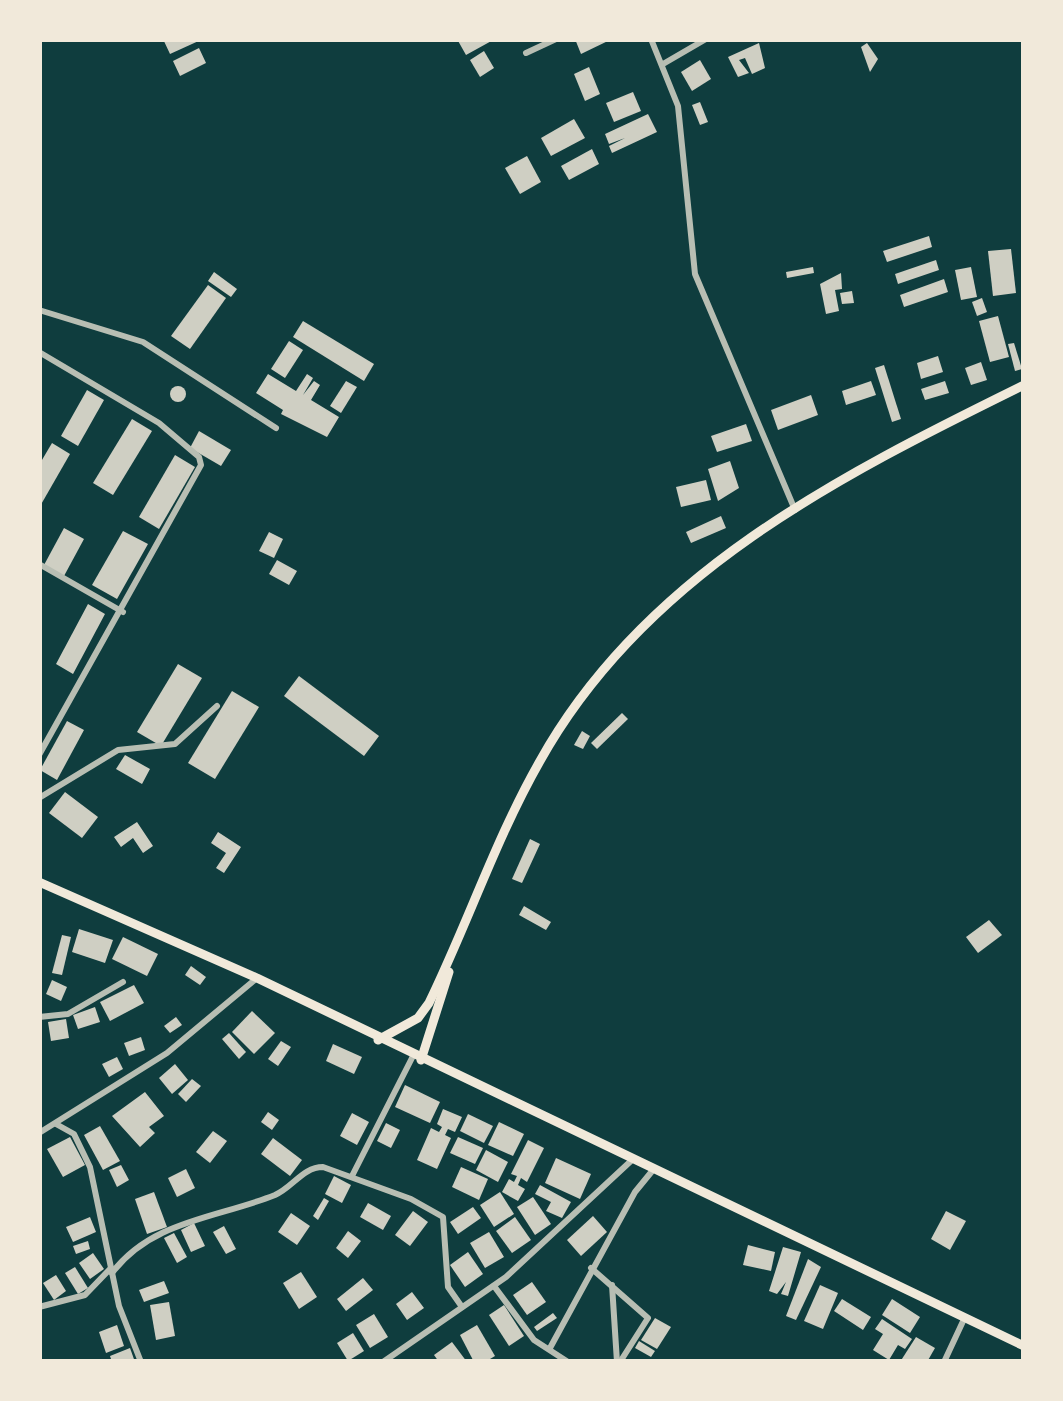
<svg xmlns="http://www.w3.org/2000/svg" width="1063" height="1401" viewBox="0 0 1063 1401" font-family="'Open Sans',sans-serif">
<rect width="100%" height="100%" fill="#0f3d3e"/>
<g fill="#cfcfc3">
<polygon points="163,39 203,39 170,54"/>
<polygon points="457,39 495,39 466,55"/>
<polygon points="575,39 612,39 581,54"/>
<polygon points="759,43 765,68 752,74 745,58 739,60 749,73 738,77 728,57"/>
<polygon points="867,43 878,59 870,72 861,47"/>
<polygon points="199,48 206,63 180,76 173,61"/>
<polygon points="484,51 494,68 480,77 470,60"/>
<polygon points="700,60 711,79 692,91 681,72"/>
<polygon points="589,67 600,94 585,101 574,74"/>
<polygon points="633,92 641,111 614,122 606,103"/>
<polygon points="700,102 708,122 700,125 692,105"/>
<polygon points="648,114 657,132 612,153 609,146 625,138 609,144 605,134"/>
<polygon points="574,119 585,138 551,156 541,138"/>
<polygon points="592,149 599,164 569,180 561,166"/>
<polygon points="527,156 541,182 520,194 505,168"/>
<polygon points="929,236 932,247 887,262 883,251"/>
<polygon points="1011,249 1016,293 993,296 988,251"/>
<polygon points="936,260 939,270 898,284 895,274"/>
<polygon points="813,267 814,273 787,278 786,272"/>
<polygon points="971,267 977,297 961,300 955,270"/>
<polygon points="214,272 237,289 231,297 208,281"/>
<polygon points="841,273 842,289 835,290 839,311 826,314 820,284"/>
<polygon points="944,279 948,292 904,307 900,295"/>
<polygon points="208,285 226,298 190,349 171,336"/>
<polygon points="852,291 854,303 842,304 840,293"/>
<polygon points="982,298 987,312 977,316 972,302"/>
<polygon points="998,316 1009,357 990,362 979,321"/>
<polygon points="303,321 374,364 364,381 293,337"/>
<polygon points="289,341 303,350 285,378 271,369"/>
<polygon points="1014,343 1022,369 1015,371 1008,344"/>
<polygon points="938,356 943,372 921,379 917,363"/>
<polygon points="981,362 987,380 971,385 965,368"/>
<polygon points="884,365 901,419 892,422 875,368"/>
<polygon points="268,374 296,391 307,374 313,378 303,395 314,381 320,385 311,400 339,417 327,437 281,414 283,410 256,393"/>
<polygon points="346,381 357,387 341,413 330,406"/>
<polygon points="871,381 876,395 846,405 842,391"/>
<polygon points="945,381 949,393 925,400 921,389"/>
<circle cx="178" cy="394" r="8"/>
<polygon points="87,390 104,400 78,446 61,436"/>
<polygon points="811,395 818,415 778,430 771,410"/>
<polygon points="132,419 152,431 113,495 93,483"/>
<polygon points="746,424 752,441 717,452 711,436"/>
<polygon points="199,431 231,450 221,466 190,448"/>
<polygon points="52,443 70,454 39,508 39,465"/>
<polygon points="175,455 195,467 159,529 139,517"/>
<polygon points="730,461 739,488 718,501 708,469"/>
<polygon points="706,480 711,500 681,507 676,487"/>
<polygon points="721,516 726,528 691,543 686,532"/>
<polygon points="64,528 84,539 64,576 44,565"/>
<polygon points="123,531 148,544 117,599 92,585"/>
<polygon points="269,532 283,539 274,558 259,551"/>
<polygon points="277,560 297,571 289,585 269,574"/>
<polygon points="88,604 105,614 73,674 56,664"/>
<polygon points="178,664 202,678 161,746 137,732"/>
<polygon points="299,676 379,736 364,756 284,696"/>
<polygon points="232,691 259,707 215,779 188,763"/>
<polygon points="622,713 628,719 597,749 591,743"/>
<polygon points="67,721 84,730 57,780 40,770"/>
<polygon points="582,731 590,736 583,749 574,745"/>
<polygon points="125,755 150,769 142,784 116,769"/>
<polygon points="65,792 98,817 82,838 49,813"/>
<polygon points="137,822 153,846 143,853 133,838 121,847 114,837"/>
<polygon points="218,832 241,847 224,873 216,868 226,853 211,843"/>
<polygon points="530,839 540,844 522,883 512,879"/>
<polygon points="524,906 551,922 546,930 519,915"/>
<polygon points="989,920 1002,935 978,953 966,937"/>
<polygon points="79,929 113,940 105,963 72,952"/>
<polygon points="62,935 71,937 62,975 52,973"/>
<polygon points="123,937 158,954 147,976 112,959"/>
<polygon points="191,966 206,977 200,985 185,975"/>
<polygon points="52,980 67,987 61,1001 46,994"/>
<polygon points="134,985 144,1003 110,1021 100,1002"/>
<polygon points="95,1007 100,1022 78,1029 73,1015"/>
<polygon points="252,1011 275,1033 254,1054 232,1032"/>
<polygon points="176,1017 182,1025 170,1033 164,1026"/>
<polygon points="66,1019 69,1038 51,1041 48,1022"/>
<polygon points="229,1033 246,1052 239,1059 222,1039"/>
<polygon points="141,1037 145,1050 129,1056 124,1043"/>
<polygon points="281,1041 291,1047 278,1066 268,1059"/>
<polygon points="333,1044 362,1057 354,1074 326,1061"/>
<polygon points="117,1057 123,1069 109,1077 102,1064"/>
<polygon points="175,1064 188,1080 172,1094 159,1078"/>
<polygon points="192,1079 201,1086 186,1102 178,1094"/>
<polygon points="405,1085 440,1102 430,1123 395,1107"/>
<polygon points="145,1092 164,1116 149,1127 155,1133 140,1147 112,1116"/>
<polygon points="443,1109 462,1117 455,1132 448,1129 445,1135 451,1138 437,1169 417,1160 431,1128 439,1132 442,1127 437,1124"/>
<polygon points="268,1112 279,1120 272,1130 261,1122"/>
<polygon points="352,1113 369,1122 357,1145 340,1136"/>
<polygon points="468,1114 493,1126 484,1143 460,1131"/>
<polygon points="499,1122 524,1134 513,1156 488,1145"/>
<polygon points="386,1123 400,1130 391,1148 377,1141"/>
<polygon points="100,1126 120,1161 103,1170 84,1135"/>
<polygon points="213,1131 227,1141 210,1163 196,1152"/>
<polygon points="70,1137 85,1165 63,1177 47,1149"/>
<polygon points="458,1137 483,1148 475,1164 450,1153"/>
<polygon points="273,1138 302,1160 290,1176 261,1154"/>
<polygon points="528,1140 544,1148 527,1182 521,1178 518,1185 525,1189 518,1201 502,1192 509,1179 514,1182 517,1176 511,1174"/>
<polygon points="486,1150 508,1162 498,1182 476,1170"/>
<polygon points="556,1158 591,1174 580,1199 545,1183"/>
<polygon points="121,1165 129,1180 117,1187 109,1170"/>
<polygon points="461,1167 488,1179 479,1200 452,1187"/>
<polygon points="186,1169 195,1188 177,1197 168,1178"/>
<polygon points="334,1176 351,1185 342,1203 325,1194"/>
<polygon points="540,1185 571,1202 562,1218 546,1211 551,1202 535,1194"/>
<polygon points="154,1192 167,1227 147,1234 135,1199"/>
<polygon points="500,1192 514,1214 494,1227 480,1205"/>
<polygon points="533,1197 551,1224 535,1235 517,1207"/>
<polygon points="324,1198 329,1201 318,1220 313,1216"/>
<polygon points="368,1203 391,1216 383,1230 360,1217"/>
<polygon points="473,1207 481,1218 458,1234 450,1222"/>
<polygon points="413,1211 428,1222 410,1246 395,1235"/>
<polygon points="946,1211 966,1221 950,1250 931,1239"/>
<polygon points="291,1213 310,1226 297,1245 278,1232"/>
<polygon points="593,1216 607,1232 581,1256 567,1240"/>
<polygon points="90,1217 96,1232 73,1242 66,1227"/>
<polygon points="515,1217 531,1240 512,1253 496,1231"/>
<polygon points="194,1223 205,1246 191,1252 181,1230"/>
<polygon points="224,1226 236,1249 226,1254 213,1232"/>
<polygon points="348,1231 361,1241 348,1258 336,1248"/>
<polygon points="489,1232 504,1257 485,1268 470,1243"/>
<polygon points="174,1233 187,1257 177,1263 164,1238"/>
<polygon points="88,1241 90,1249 76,1254 73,1246"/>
<polygon points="748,1245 775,1252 771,1271 743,1265"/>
<polygon points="783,1247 801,1252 788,1296 781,1294 786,1282 777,1294 769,1291"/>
<polygon points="468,1252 483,1274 465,1287 450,1265"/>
<polygon points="93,1253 104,1269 90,1279 79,1263"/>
<polygon points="808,1259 821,1267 796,1320 786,1316"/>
<polygon points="75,1267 88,1288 78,1294 65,1273"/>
<polygon points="301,1272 317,1297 299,1309 283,1283"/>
<polygon points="56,1275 66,1291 54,1300 43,1283"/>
<polygon points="363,1278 373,1290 346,1311 337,1299"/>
<polygon points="164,1281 169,1293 144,1302 139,1290"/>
<polygon points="532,1282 546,1302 527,1315 513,1295"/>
<polygon points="820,1285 838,1293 823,1329 804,1321"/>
<polygon points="412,1292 424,1308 407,1320 396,1304"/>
<polygon points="842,1299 871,1317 863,1330 834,1311"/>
<polygon points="892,1299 920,1317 910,1333 882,1315"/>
<polygon points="169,1302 175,1336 156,1340 150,1305"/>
<polygon points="504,1305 524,1336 509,1346 489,1315"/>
<polygon points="553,1313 557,1318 537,1331 534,1327"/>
<polygon points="374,1314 388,1337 370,1348 356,1325"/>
<polygon points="655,1318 671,1327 657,1349 641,1340"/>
<polygon points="882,1319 912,1339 905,1349 898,1345 889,1360 873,1350 883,1334 875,1329"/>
<polygon points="117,1325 124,1346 106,1353 99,1332"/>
<polygon points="477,1325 495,1356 485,1362 474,1362 460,1335"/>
<polygon points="353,1333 364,1351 348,1361 337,1343"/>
<polygon points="916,1337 935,1348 927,1362 900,1362"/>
<polygon points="639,1341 655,1351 651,1357 635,1348"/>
<polygon points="452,1342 467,1362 439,1362 434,1355"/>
<polygon points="130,1348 135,1362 112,1362 110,1356"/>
</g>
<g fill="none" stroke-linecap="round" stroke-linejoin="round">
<g stroke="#b8beb3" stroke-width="6">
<polyline points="651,39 678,106 695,274 795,510"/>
<polyline points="526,53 556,39"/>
<polyline points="663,64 706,39"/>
<polyline points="39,310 143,342 276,428"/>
<polyline points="39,352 159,423 199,457 201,465 39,755"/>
<polyline points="39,564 123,612"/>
<polyline points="39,798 118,750 175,744 217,706"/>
<polyline points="39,1017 68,1014 123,982"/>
<polyline points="56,1124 74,1134 90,1167 119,1306 141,1362"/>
<polyline points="39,1133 167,1053 257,978"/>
<polyline points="352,1176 413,1056"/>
<polyline points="591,1268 648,1318 620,1362"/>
<path d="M112,1273C152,1220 218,1218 275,1195C293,1187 303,1167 323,1167L411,1199L443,1217L448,1287L462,1307"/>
<polyline points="612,1285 617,1362"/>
<polyline points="494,1286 534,1340 568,1362"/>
<polyline points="39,1307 85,1295 111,1268"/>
<polyline points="550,1348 635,1192 653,1170"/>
<polyline points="383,1362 506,1277 632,1160"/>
<polyline points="944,1362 965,1317"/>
</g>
<g stroke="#f1e9da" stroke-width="9">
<path d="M378,1040L418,1018L429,1003C468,923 496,838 540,761C644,574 839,476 1024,385"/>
<polyline points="421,1060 449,972"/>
</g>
<polyline stroke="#f1e9da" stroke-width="9" points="39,882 257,978 1024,1346"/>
</g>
<rect width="1063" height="1401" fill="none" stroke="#f1e9da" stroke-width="84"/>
</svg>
